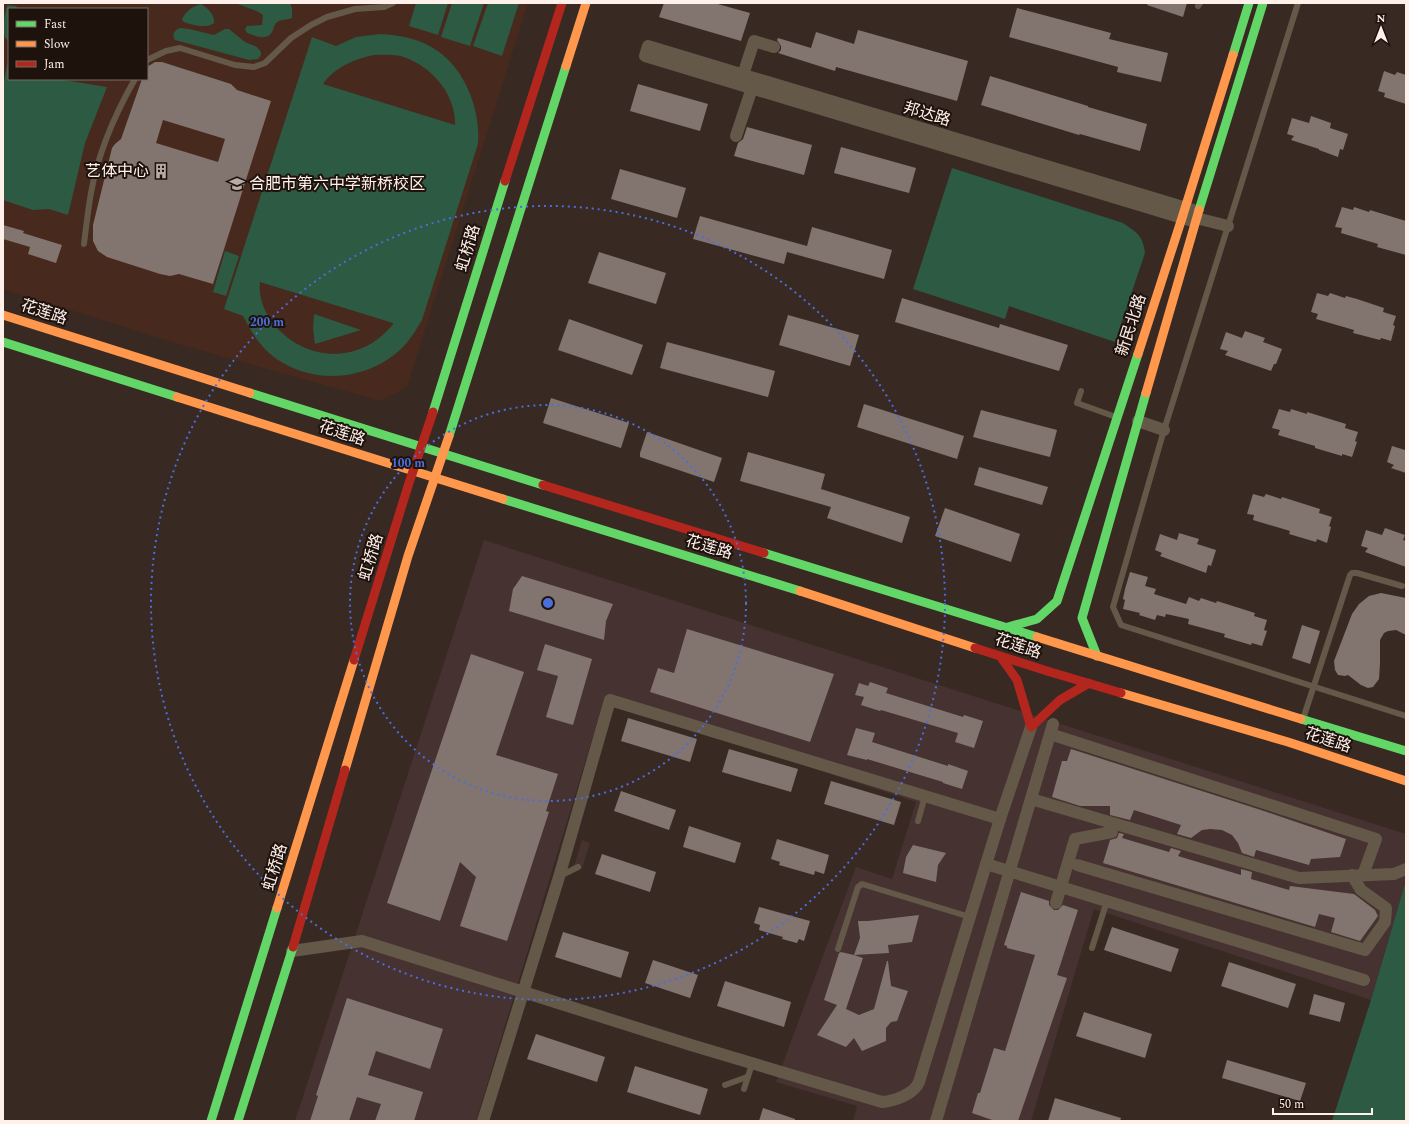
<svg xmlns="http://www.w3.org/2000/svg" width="1409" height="1124" viewBox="0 0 1409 1124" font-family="Spectral,'Noto Sans SC',serif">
<rect width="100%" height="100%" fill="#382923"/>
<polygon fill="#463231" points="484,540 1406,834 1406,880 1371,1000 1094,909 1031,1121 853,1121 857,1106 776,1082 856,867 892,879 916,802 604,700 476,1121 295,1121"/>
<polygon fill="#46322f" points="582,840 590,843 582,869 574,866"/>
<path fill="#48291d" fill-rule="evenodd" d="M3,3H528L407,387L381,401L182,345L3,289ZM9,9H147V79H9Z"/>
<g fill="#2c5a43" fill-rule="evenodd">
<path d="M235,3H290L292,8V18C288,20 282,19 277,22C274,25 274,27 273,30C268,42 256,36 247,33L245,29L247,26L262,25L263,15L257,11Z"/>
<polygon points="416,3 448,3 438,35 409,26"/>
<polygon points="452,3 484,3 470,46 441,37"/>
<polygon points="488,3 519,3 502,56 473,46"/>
<path d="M201,4C208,8 215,15 214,23C206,29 192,25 184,22L182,20C184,12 193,6 201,4Z"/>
<path d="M8,5L16,6L18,9H9V41L5,38C2,27 4,17 7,6Z"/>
<path d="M180,28L189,29L214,35L225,29H229L245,42L257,47L261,52V55L258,59L249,60L175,40C171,34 175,30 180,28Z"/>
<path d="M380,34C399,35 417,38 433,48C464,66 481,109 478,144L422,320C416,330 411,339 403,347C367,383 307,386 269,353C257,342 250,329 243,316L224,309L312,37L336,46L356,37ZM373,55C383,55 394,54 404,57C432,67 456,94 455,125L323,84C335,67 353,60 373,55ZM260,282L393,323V324C361,365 304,363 272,322C264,311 258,296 260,282Z"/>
<polygon points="9,57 9,79 58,79 107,87 85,143 68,215 49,209 33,210 3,200 3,85"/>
<path d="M952,168L1123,223C1137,233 1143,235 1145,253L1115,342L1009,306L1005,319L913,289Z"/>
<polygon points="225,251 239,256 226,296 213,292"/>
<polygon points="314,314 361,330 315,344 313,329"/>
<polygon points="1406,880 1406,1121 1332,1121 1371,1000"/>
</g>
<g fill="#82756f" fill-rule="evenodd">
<polygon points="664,3 714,3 750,13 741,41 659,17"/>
<polygon points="1148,3 1187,3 1183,17 1147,5"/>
<polygon points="1017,8 1111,33 1109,39 1168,53 1161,82 1117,72 1118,67 1009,37"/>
<polygon points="858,30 968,61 957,101 836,67 835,71 778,53 781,50 781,46 777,40 778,38 811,48 816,32 854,44"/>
<path d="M155,62H162L231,84L237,90L271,101L213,284L179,274L170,276L160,274L107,257L98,251L93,241V225L112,148L115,144L121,139L142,79H147V67ZM163,120L225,139L218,162L156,143Z"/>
<polygon points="1384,71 1395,75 1397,72 1406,75 1406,104 1384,97 1385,93 1378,91"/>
<polygon points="990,76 1088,106 1088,107 1147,124 1140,151 1080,134 1079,135 981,105"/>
<polygon points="638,84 708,104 700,131 630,111"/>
<polygon points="1311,116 1331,123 1330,128 1348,134 1343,150 1340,149 1338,157 1319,150 1319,149 1291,140 1294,136 1287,134 1292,118 1309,123"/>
<polygon points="747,127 812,145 804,175 734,156 738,143 743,139"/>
<polygon points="841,147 916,168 909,193 834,173"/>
<polygon points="620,169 686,188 677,218 611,199"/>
<polygon points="1342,207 1353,210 1354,207 1369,212 1370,210 1406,221 1406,255 1377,247 1378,244 1341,233 1342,228 1335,227"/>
<polygon points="700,216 807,246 812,227 892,250 884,279 787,252 784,264 693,239"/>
<polygon points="3,225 24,231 23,233 62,245 56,263 28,254 30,247 3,239"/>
<polygon points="599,252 666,273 656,304 588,283"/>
<polygon points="1317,293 1328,296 1330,293 1345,298 1346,296 1357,299 1384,308 1383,312 1396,316 1393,325 1395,326 1391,341 1381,338 1380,340 1353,333 1354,330 1316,319 1318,314 1311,312"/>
<polygon points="902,298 999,328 1000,324 1068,345 1059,371 895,322"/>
<polygon points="788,315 859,335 850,366 779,345"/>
<polygon points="569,319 643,345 632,375 558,350"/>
<polygon points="1245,331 1265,338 1263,342 1282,349 1276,364 1274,364 1271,371 1225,355 1228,351 1220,349 1226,332 1242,338"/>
<polygon points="667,342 775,371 768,397 660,368"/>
<polygon points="551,398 629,423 621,448 543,423"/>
<polygon points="864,404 964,436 957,459 857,427"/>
<polygon points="1279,409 1290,412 1291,409 1307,414 1307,412 1346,424 1345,428 1358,432 1355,441 1357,442 1352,457 1342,454 1342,456 1315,448 1315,446 1278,435 1280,430 1272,428"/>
<polygon points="981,410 1057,430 1050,457 973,437"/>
<polygon points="647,432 722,458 714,482 640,457 640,453"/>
<polygon points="1392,446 1405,450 1406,449 1406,473 1391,468 1394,465 1387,462"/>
<polygon points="748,452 825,474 821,489 910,517 902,543 827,518 831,507 740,481"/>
<polygon points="979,467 1048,487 1042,505 974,485"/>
<polygon points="1253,494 1264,497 1266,494 1281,499 1282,497 1320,509 1319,513 1332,517 1329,526 1331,527 1327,543 1317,539 1316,542 1289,534 1290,531 1253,520 1254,515 1247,514"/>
<polygon points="945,508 1020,534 1011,562 935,536"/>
<polygon points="1385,528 1405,535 1403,540 1406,541 1406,567 1365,552 1368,548 1361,546 1366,530 1382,535"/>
<polygon points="1179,533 1199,539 1197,544 1216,550 1211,566 1208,565 1206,573 1160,556 1162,553 1155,550 1160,534 1177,540"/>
<polygon points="1130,572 1148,577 1145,586 1156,589 1154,594 1186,604 1189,597 1199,601 1201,598 1216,603 1217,601 1255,613 1254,616 1267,620 1264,630 1267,631 1262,646 1252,643 1251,645 1224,637 1225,634 1188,624 1189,619 1166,614 1165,617 1157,615 1155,620 1139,615 1140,613 1123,609 1125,600 1123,599 1125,589"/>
<polygon points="522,576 613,604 606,621 604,640 509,611 513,589"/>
<polygon points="1381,593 1406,598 1406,635 1396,630 1388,631 1384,633 1380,640 1380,664 1379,679 1373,687 1368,688 1361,685 1348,675 1345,676 1338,675 1335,670 1334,661 1352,614 1359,604 1369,596"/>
<polygon points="1302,625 1320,631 1310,664 1292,658"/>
<polygon points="687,629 834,674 810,742 650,692 658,668 674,673"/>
<polygon points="545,644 592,659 573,725 546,717 558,676 537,670"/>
<polygon points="471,654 524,672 496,755 558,774 546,811 549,812 507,941 460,926 476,877 460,862 440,921 387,903"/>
<polygon points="870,682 888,688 886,693 963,717 964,715 983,721 974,748 955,742 958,733 881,710 880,711 861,705 864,697 855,695 859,683 868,686"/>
<polygon points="628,718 697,739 690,762 621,741"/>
<polygon points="856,728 875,733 872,742 948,766 948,764 968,771 962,789 943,783 943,782 867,759 867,760 847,755"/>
<polygon points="729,749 798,769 791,792 722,772"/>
<polygon points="1071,749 1261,810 1346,839 1340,857 1311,859 1309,865 1256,850 1254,857 1242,853 1238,843 1232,835 1222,830 1210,829 1202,830 1191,838 1177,834 1181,825 1134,810 1130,820 1110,815 1110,806 1080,806 1052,797 1062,761 1067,761"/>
<polygon points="831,781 901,802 894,825 824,804"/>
<polygon points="621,791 676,810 669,830 614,811"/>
<polygon points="689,826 741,843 735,863 683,847"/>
<polygon points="1119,833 1124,834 1122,838 1169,852 1171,848 1181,851 1178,856 1241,875 1241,869 1252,872 1251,879 1289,890 1290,886 1354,894 1375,910 1378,916 1360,941 1331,932 1335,918 1319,914 1315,927 1103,863 1110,840 1117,838"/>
<polygon points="777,839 829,855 824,874 815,871 814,875 779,865 780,862 771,859"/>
<polygon points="913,845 946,853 938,865 936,882 903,873 906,857"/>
<polygon points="602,854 656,872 650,892 595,874"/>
<polygon points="1021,892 1049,901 1049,905 1054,910 1058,910 1063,905 1078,910 1057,975 1067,978 1018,1121 995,1121 972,1113 978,1093 980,1093 994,1048 1005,1051 1035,955 1007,948 1007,946 1004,945"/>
<polygon points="759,907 810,921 804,941 799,939 797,943 782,939 783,937 759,930 760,925 754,923"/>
<polygon points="919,915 912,942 888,945 889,953 854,955 863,958 846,1009 859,1015 874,1009 887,961 888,961 891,986 908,991 897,1021 891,1022 886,1028 886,1041 862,1051 854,1038 846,1047 817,1035 837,1005 824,1000 839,953 841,952 854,955 860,938 858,921 868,921"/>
<polygon points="1112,927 1179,949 1171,972 1104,950"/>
<polygon points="563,932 629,952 621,978 555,957"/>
<polygon points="653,960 698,975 690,998 645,983"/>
<polygon points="1229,962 1296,984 1288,1008 1221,986"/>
<polygon points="725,981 791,1002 784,1027 717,1006"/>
<polygon points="1314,994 1345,1003 1340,1022 1309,1014"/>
<polygon points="347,998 443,1029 430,1069 376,1051 368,1075 423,1092 414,1121 375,1121 381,1104 357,1097 349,1121 310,1121 318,1096 316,1095"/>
<polygon points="1084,1012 1152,1034 1145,1058 1076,1036"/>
<polygon points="536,1034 605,1057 597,1082 527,1059"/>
<polygon points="1227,1060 1306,1083 1300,1101 1222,1078"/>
<polygon points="635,1066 708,1089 700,1115 627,1092"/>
<polygon points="1055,1098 1121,1118 1120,1121 1048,1121"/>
<polygon points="763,1108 795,1119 795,1121 759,1121"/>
</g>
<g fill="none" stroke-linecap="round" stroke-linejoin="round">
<g stroke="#645948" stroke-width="6">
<polyline points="1298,3 1164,430 1113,607 1121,625 1406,716"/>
<polyline points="1198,6 1200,3"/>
<polyline points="147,60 166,51 180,48 235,65 254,67 265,63 291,38 311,25 327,17 355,9 384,7 393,3"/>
<path d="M84,244C86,227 88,210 91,193C98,153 115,114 135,79"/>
<polyline points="1081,391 1077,403 1116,417"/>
<polyline points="1303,719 1350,575 1352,573 1357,573 1402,586"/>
<polyline points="918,821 925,796"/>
<polyline points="560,876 578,867"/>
<polyline points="1092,948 1107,901"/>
<polyline points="838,949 858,887 862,884 970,917"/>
<polyline points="725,1085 747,1077"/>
<polyline points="744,1089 752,1064"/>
</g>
<g stroke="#645948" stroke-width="12">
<polyline points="743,75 754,41 774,47"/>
<polyline points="736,136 752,88"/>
<polyline points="1196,218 1228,226"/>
<polyline points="1189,220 645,56 648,46 1193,210"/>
<polyline points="1138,421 1164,430"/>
<polyline points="1050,734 1376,839 1363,875"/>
<polyline points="1031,799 1299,878 1394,874 1406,869"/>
<polyline points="986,864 1364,980"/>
<polyline points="1077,865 1365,950 1385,922 1386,908 1361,890 1352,875"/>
<path d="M292,951L362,941L691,1045L882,1102C895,1101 914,1094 919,1082L1000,819L1031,727"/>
<polyline points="483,1121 559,877 610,700 1000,819"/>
<polyline points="936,1121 1053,724"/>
</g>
<g stroke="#63d668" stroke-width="9">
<polyline points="1233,55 1249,3"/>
<polyline points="1199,210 1263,3"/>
<polyline points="3,342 177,397"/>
<polyline points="250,393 543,485"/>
<polyline points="433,412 505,181"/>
<polyline points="449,436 566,66"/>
<polyline points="503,499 800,591"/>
<polyline points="764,553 1037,637"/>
<polyline points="1008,627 1037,619 1057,601 1138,354"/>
<polyline points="1097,656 1082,618 1146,393"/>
<polyline points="1301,719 1406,751"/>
<polyline points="211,1121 277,908"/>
<polyline points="238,1121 293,947"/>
</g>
<g stroke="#ff974d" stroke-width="9">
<polyline points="566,66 586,3"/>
<polyline points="3,315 250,393"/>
<polyline points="1138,354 1182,218 1233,55"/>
<polyline points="1146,393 1199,210"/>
<polyline points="177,397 503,499"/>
<polyline points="800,591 975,648"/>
<polyline points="1037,637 1301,719"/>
<polyline points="1121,693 1288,742 1406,781"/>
<polyline points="345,770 408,556 449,436"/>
<polyline points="277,908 354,660"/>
</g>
<g stroke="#b3261e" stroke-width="9">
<polyline points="505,181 562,3"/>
<polyline points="543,485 764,553"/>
<polyline points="975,648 1047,671 1121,693"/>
<polyline points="1000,656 1017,680 1031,727 1060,700 1089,683"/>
<polyline points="354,660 408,486 433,412"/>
<polyline points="293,947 345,770"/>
</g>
<polyline stroke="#645948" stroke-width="12" points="1056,903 1075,839 1112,832"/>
</g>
<g fill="none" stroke="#4a6edc" stroke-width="2" stroke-dasharray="2 4">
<circle cx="548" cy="603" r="198"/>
<circle cx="548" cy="603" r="397"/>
</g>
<defs>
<g id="building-bare" transform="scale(1.2)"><path d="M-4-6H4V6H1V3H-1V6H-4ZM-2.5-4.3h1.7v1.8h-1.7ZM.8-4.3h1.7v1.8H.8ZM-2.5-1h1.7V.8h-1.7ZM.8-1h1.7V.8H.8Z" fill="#b9aaa4" stroke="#1e120d" stroke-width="2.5" paint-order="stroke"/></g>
<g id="school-bare" transform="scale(1.2)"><path d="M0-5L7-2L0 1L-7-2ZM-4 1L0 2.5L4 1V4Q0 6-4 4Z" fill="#b9aaa4" stroke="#1e120d" stroke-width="2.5" paint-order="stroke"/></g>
</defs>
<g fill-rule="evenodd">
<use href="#building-bare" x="161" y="171"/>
<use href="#school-bare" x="237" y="184"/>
</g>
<g text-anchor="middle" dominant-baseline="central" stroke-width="4" stroke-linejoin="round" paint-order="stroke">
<g font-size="16" fill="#fff0ea" stroke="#1e120d">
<text transform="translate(927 114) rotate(17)">邦达路</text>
<text transform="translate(468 248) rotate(-73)">虹桥路</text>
<text transform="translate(44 312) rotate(18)">花莲路</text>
<text transform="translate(1131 325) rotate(-72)">新民北路</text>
<text transform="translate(342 433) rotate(18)">花莲路</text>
<text transform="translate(709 547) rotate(17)">花莲路</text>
<text transform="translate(371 557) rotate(-73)">虹桥路</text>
<text transform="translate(1018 646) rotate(18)">花莲路</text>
<text transform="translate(1328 740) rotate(18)">花莲路</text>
<text transform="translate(275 867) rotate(-73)">虹桥路</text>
</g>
<g font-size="16" fill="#fff0ea" stroke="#1e120d" text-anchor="end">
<text x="149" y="171">艺体中心</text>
<text x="249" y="184" text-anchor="start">合肥市第六中学新桥校区</text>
</g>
</g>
<circle cx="548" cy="603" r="6" fill="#4a6edc" stroke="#1e120d" stroke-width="2"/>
<g font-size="12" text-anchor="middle" font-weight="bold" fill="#4a6edc" stroke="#1e120d" stroke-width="4" stroke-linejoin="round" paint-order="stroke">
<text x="267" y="326">200 m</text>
<text x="408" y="467">100 m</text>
</g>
<rect width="1409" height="1124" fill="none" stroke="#fff0ea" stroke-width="8"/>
<rect x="8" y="8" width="140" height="72" fill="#1e120d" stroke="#786b65"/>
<rect x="16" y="21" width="20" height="6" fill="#63d668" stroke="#786b65"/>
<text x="44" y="28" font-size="12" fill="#fff0ea">Fast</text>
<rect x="16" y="41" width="20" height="6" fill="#ff974d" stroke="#786b65"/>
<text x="44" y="48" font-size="12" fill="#fff0ea">Slow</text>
<rect x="16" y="61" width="20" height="6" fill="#b3261e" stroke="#786b65"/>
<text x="44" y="68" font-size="12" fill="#fff0ea">Jam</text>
<g transform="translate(1381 28)" stroke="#1e120d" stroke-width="3" paint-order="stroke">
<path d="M0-3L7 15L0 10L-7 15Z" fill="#fff0ea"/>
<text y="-6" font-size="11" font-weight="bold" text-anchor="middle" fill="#fff0ea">N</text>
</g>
<path d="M1273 1108v6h99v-6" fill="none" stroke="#fff0ea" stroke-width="2"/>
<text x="1279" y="1108" font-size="12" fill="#fff0ea" stroke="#1e120d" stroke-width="3" paint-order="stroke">50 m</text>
</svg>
